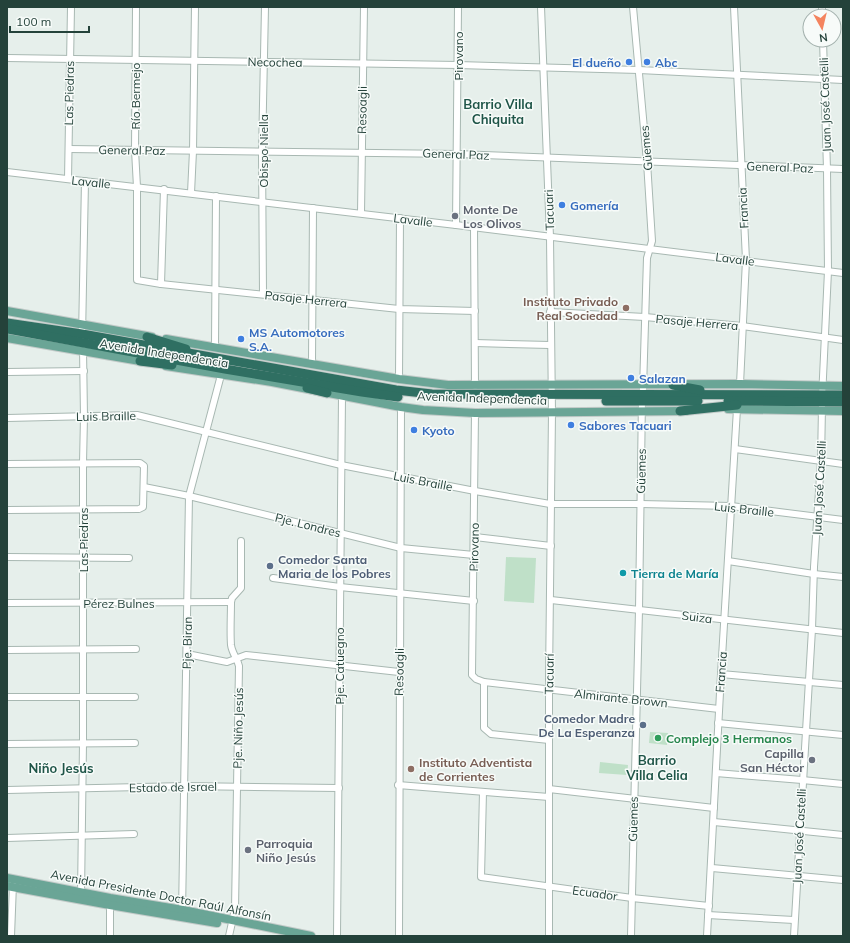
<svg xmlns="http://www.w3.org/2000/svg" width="850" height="943" viewBox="0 0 850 943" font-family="Mulish,sans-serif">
<rect width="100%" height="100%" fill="#e6efeb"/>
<g fill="#bfe0c8">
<polygon points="506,557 536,558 534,603 504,601"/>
<polygon points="650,732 668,733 667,745 649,743"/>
<polygon points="600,762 628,765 627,775 599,773"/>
</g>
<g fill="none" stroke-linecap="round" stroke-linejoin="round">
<g stroke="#a8b8b2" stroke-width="8">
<g id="minor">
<polyline points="136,7 135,150 137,187 137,280 161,284 399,309 475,311"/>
<polyline points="541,7 550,237 552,412 549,680 549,936"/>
<polyline points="633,7 647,162 652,241 647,258 643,389"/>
<polyline points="734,7 746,260 740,384"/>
<polyline points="822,7 822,16"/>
<polyline points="7,58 458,65 639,70 843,80"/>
<polyline points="69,149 457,154 843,169"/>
<polyline points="7,172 456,225 843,273"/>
<polyline points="68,179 71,7"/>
<polyline points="191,193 193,151 195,7"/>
<polyline points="361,213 364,7"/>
<polyline points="456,225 458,7"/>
<polyline points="474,227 475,386"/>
<polyline points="161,284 164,189"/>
<polyline points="263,294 262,152 265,7"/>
<polyline points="550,312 645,317 742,326 843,340"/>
<polyline points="82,337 85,181"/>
<polyline points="475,343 550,345"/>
<polyline points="215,347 216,196"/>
<polyline points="312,364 313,208"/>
<polyline points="7,372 84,371"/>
<polyline points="399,379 400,218"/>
<polyline points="822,398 828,271 827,169 823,40"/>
<polyline points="475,413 472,675 476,679 484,682 719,709"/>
<polyline points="7,418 137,415 341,465 475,491 550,504 641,504 731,506 843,520"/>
<polyline points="735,449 843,464"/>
<polyline points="7,464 140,463 144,466 143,507 139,509 7,510"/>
<polyline points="144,487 189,496 401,548 474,555"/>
<polyline points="475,537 551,546"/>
<polyline points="7,557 129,558"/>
<polyline points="728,561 814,574 843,577"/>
<polyline points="273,578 340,587 474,601"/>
<polyline points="551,600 843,633"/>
<polyline points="7,603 231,602"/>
<polyline points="7,650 136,649"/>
<polyline points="187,654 227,662 246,655 399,672"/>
<polyline points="721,674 843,685"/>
<polyline points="484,682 484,728 491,734 549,740"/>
<polyline points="7,697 135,697"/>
<polyline points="718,723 843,735"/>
<polyline points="7,744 135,743"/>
<polyline points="716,773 802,780 843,784"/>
<polyline points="398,785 549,797"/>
<polyline points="549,789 714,808"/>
<polyline points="7,790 185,786 339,788"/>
<polyline points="483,792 481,877 632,898 709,906"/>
<polyline points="714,822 843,835"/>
<polyline points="7,838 134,834"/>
<polyline points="712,868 843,880"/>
<polyline points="81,895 83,743 83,463 84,417 83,349"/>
<polyline points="182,913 189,496 221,375"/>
<polyline points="708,915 794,920"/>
<polyline points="11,936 13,884"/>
<polyline points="110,936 110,902"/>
<path d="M229,936L235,909L239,666C237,658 232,653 231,645C230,631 231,616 231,602L232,598L241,588V541"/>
<polyline points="337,936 342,396"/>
<polyline points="399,936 401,407"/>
<polyline points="631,936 639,610 642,398"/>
<polyline points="707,936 721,674 737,409"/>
<polyline points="794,936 812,629 814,567 821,461 822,407"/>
</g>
</g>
<g stroke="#c2cac8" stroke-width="10">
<g id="major">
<polyline points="7,311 152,337"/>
<polyline points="7,338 146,362"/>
<polyline points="166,339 399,379 448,385 740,384 843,386"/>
<polyline points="166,366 272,382 401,407 423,410 475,413 686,411"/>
<polyline points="728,409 843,411"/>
<polyline points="7,878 110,898 183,910 311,936"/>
<polyline points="7,886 110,905 217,923"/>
</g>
</g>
<g stroke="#c2cac8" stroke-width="11">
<g id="highway">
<polyline points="7,323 82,334 396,390 432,394 843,395"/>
<polyline points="8,329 225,369 362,392 398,397"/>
<polyline points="147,337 186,349"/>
<polyline points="140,361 172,365"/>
<polyline points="673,385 700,390"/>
<polyline points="307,388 327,393"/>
<polyline points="606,401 698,401"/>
<polyline points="728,401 843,402"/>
<polyline points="680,411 737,405"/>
</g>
</g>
<use href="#minor" stroke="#fff" stroke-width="6"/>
<use href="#major" stroke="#6aa596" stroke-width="8"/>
<use href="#highway" stroke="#2f6f62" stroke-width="9"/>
</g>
<g fill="#3f7fe0" stroke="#f7fbf9" stroke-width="1.5">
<circle cx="629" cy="62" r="4"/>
<circle cx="647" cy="62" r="4"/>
<circle cx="562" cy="205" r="4"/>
<circle cx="241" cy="339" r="4"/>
<circle cx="631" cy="378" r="4"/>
<circle cx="571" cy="425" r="4"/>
<circle cx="414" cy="430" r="4"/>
</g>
<g fill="#6b7280" stroke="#f7fbf9" stroke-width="1.5">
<circle cx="455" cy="216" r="4"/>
<circle cx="812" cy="760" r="4"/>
<circle cx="248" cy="850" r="4"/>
</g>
<g fill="#8d6e63" stroke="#f7fbf9" stroke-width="1.5">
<circle cx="626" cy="308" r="4"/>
<circle cx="411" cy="769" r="4"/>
</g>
<g fill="#5c6f8a" stroke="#f7fbf9" stroke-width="1.5">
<circle cx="270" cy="566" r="4"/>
<circle cx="643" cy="725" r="4"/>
</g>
<circle fill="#0f9aa8" stroke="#f7fbf9" stroke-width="1.5" cx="623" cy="573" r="4"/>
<circle fill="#2e9e5b" stroke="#f7fbf9" stroke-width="1.5" cx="658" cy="738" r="4"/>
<g text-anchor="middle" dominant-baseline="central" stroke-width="3" stroke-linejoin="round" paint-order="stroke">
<g font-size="12" fill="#24423a" stroke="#f7fbf9">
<text transform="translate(458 56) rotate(-90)">Pirovano</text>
<text transform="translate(275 62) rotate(1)">Necochea</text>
<text transform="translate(69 93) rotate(-89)">Las Piedras</text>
<text transform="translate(135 96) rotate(-90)">Río Bermejo</text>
<text transform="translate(825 105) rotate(-92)">Juan José Castelli</text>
<text transform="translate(362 110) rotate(-89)">Resoagli</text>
<text transform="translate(646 148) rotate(-95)">Güemes</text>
<text transform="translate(132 150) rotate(1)">General Paz</text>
<text transform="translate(263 151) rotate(-90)">Obispo Niella</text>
<text transform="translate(456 154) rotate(2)">General Paz</text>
<text transform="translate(780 167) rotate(2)">General Paz</text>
<text transform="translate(91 182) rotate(6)">Lavalle</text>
<text transform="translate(743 208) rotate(-93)">Francia</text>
<text transform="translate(549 210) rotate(-92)">Tacuari</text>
<text transform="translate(413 220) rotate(7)">Lavalle</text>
<text transform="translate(735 259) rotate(7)">Lavalle</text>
<text transform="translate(306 299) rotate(6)">Pasaje Herrera</text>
<text transform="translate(697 322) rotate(5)">Pasaje Herrera</text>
<text transform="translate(164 353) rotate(9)">Avenida Independencia</text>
<text transform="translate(482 398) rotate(2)">Avenida Independencia</text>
<text transform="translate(106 416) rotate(-1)">Luis Braille</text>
<text transform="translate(641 471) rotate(-89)">Güemes</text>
<text transform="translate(423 481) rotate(11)">Luis Braille</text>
<text transform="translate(819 488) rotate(-87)">Juan José Castelli</text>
<text transform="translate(744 509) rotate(6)">Luis Braille</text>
<text transform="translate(308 525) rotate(14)">Pje. Londres</text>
<text transform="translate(83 540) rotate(-90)">Las Piedras</text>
<text transform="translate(474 547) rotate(-89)">Pirovano</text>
<text x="119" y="603">Pérez Bulnes</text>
<text transform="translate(697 617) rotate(7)">Suiza</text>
<text transform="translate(187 643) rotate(-89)">Pje. Biran</text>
<text transform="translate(339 666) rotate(-90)">Pje. Catuegno</text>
<text transform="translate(399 672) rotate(-89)">Resoagli</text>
<text transform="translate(721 672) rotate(-86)">Francia</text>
<text transform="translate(549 674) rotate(-89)">Tacuarí</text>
<text transform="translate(621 698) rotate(6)">Almirante Brown</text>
<text transform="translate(238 728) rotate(-89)">Pje. Niño Jesús</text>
<text transform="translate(173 787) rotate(-1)">Estado de Israel</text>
<text transform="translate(633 819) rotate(-89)">Güemes</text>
<text transform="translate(799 836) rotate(-87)">Juan José Castelli</text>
<text transform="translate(595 893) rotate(8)">Ecuador</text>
<text transform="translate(161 895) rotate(11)">Avenida Presidente Doctor Raúl Alfonsín</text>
</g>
<g font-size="12" font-weight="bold" fill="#366cbe" stroke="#f7fbf9" text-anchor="start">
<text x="621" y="62" text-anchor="end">El dueño</text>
<text x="655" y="62">Abc</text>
<text x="570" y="205">Gomería</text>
<text x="249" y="332">MS Automotores<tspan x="249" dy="14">S.A.</tspan></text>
<text x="639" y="378">Salazan</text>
<text x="579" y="425">Sabores Tacuari</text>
<text x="422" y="430">Kyoto</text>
</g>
<g font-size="12" font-weight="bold" fill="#5b616d" stroke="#f7fbf9" text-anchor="start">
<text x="463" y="209">Monte De<tspan x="463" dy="14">Los Olivos</tspan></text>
<text x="804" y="753" text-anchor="end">Capilla<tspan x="804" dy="14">San Héctor</tspan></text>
<text x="256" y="843">Parroquia<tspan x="256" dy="14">Niño Jesús</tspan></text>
</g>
<g font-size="12" font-weight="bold" fill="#785e54" stroke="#f7fbf9" text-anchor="end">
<text x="618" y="301">Instituto Privado<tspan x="618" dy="14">Real Sociedad</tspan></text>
<text x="419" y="762" text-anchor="start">Instituto Adventista<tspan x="419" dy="14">de Corrientes</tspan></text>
</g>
<g font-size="12" font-weight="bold" fill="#4e5e75" stroke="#f7fbf9" text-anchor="start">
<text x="278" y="559">Comedor Santa<tspan x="278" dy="14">Maria de los Pobres</tspan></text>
<text x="635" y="718" text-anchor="end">Comedor Madre<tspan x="635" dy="14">De La Esperanza</tspan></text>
</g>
<g font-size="12" font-weight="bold" fill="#0d838f" stroke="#f7fbf9" text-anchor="start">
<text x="631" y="573">Tierra de María</text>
</g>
<g font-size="12" font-weight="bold" fill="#27864d" stroke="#f7fbf9" text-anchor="start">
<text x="666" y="738">Complejo 3 Hermanos</text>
</g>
<g font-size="13" font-weight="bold" fill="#1f5548" stroke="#f7fbf9">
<text x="498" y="104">Barrio Villa<tspan x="498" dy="15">Chiquita</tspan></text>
<text x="657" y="760">Barrio<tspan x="657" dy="15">Villa Celia</tspan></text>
<text x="61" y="768">Niño Jesús</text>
</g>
</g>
<rect width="850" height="943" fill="none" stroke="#24423a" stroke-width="16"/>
<g transform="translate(822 28) rotate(172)"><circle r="19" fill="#f7fbf9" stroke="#a3b1ad"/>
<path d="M0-3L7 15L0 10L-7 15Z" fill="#f4845f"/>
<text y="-6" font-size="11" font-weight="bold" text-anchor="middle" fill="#24423a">N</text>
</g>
<path d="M10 26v6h79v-6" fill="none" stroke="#24423a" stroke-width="2"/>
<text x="16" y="26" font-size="12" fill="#24423a" stroke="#f7fbf9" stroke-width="3" paint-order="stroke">100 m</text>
</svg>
